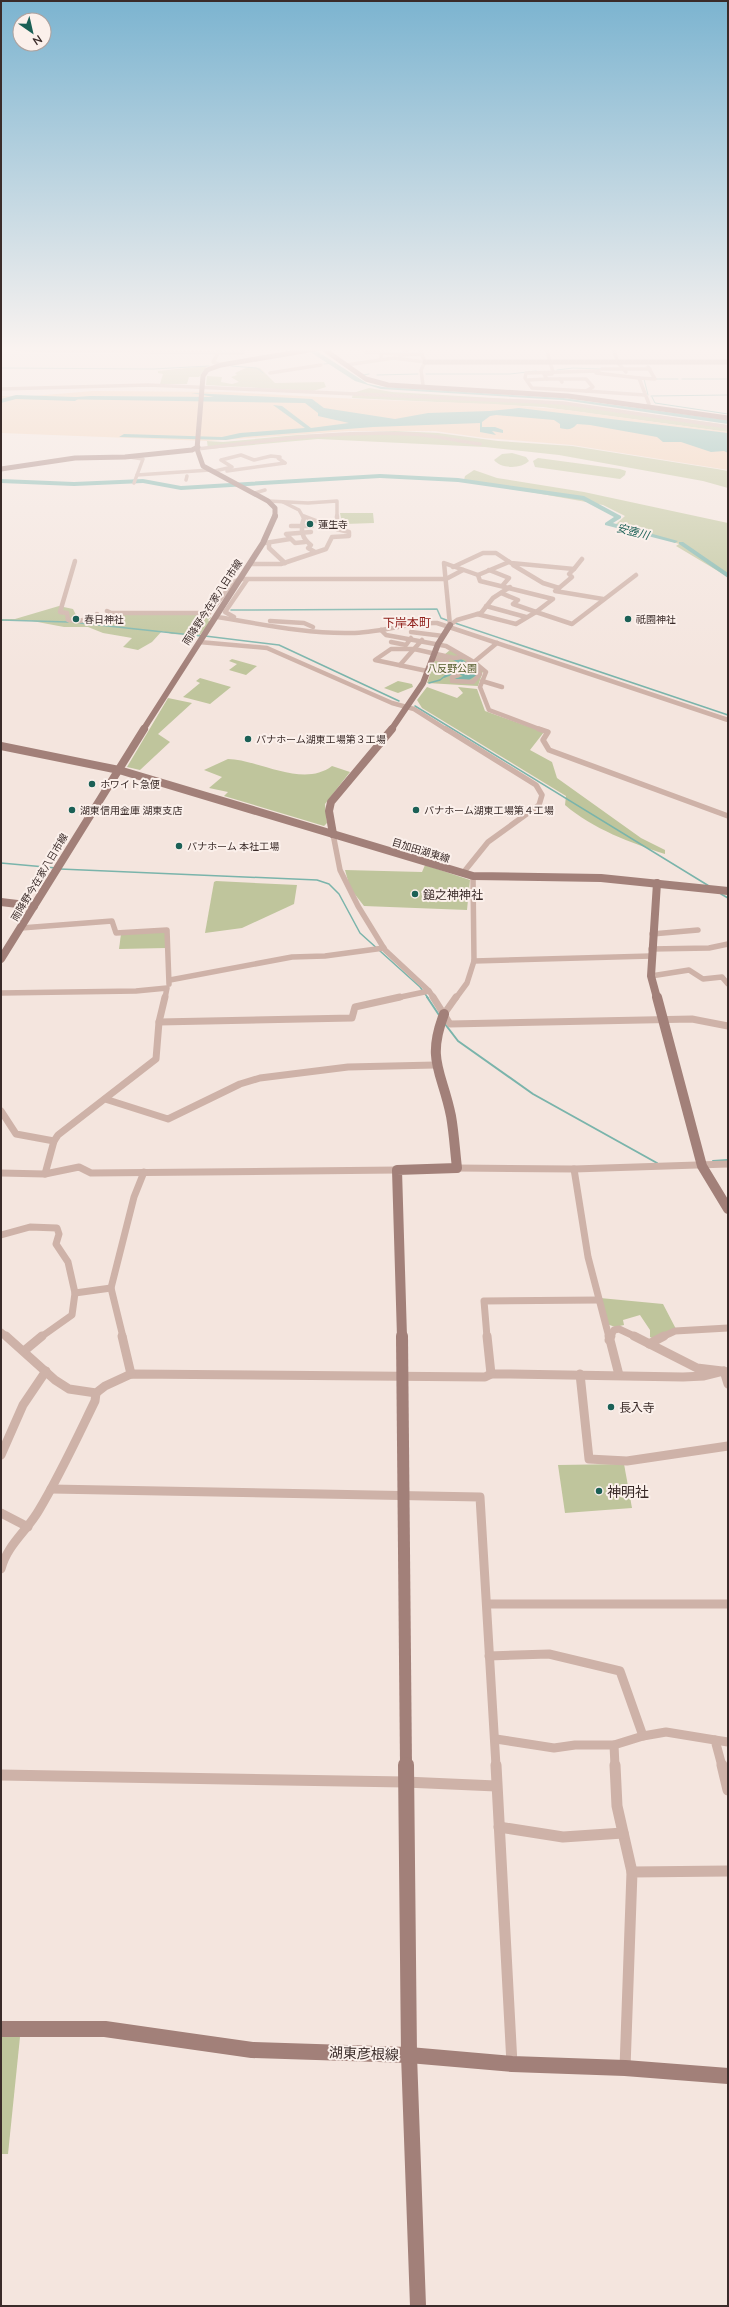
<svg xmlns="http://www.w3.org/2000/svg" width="729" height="2307" viewBox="0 0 729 2307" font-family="Lato,'Noto Sans JP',sans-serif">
<rect width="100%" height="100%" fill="#f4e5de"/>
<g fill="#bfc59c">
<polygon points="207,366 199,377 189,377 187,384 160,384 163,374 158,373 158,371"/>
<polygon points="248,367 260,368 275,383 324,382 326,387 313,391 206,385 207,376 222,377 221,382 232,384 239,382 231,377 237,375 235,373"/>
<polygon points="369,388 392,392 563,402 728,425 728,432 543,407 352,398 353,393"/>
<polygon points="395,431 438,433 498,441 572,446 717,469 728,471 728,488 703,481 559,455 485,447 318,439 208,449 207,441 223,442 297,435"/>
<path d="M512,453L526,457L529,461C521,469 501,469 494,460L502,454Z"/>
<polygon points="538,458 620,469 626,471 625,475 620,479 535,467 533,461"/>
<polygon points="474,470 497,478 584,492 728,523 728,577 676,546 679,544 616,524 625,516 603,505 464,480 465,476"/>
<polygon points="340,513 373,513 374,523 345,524 342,523"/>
<polygon points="59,606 73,609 77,617 83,619 137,611 208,614 211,618 208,620 210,622 200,635 172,634 162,631 152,642 138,650 123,647 132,638 103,633 88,627 64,627 27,620 1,621 1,619 15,619"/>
<polygon points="450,650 473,662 483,671 478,686 427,683 437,654 444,655"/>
<polygon points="232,659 257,666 246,675 229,670 237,664 229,661"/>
<polygon points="200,678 231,687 210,704 183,697 200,683 196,681"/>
<polygon points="398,681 412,684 413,687 398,693 384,688"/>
<path d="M427,687L457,698L463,693L458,687L477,689L485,711L544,732L530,750L552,762L557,778L641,838L665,850V854C631,843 593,829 565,805L566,796L422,708L417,700Z"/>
<polygon points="168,698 192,703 158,734 170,742 140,770 127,767"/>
<path d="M228,759C260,760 303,788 332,766L350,772L325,804L327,823L324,826L224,796L228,792L209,788L222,777L204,770Z"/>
<polygon points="425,865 470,880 467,910 364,906 350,888 345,870 422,872"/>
<polygon points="216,881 297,885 294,904 242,928 205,933 214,882"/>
<polygon points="166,931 166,948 119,949 121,934"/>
<polygon points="600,1298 663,1304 676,1329 654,1339 650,1337 650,1330 640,1315 623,1320 624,1325 615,1327 607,1324"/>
<polygon points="624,1464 632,1508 565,1513 558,1465"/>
<polygon points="1,2036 20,2037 8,2154 1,2154"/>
</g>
<polygon fill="#f2cfb2" points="93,391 227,392 376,400 495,404 567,410 728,432 728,470 572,445 485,438 435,431 348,431 207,441 1,433 1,396 33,396"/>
<g fill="#7ab4ab">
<polygon points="304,348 312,348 368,384 383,387 563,398 727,420 728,424 563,400 381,389 355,381"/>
<path d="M191,393L312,399L324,408L395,419L428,413L490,411L519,408L728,433V453L724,451L711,452L681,442H663L657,437L590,425L577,424C572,430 567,430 560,428V424L554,420L496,415L490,416L482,422V427H495L503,430V433L492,431L496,435L480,432V423L373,427L244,437L226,440L119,437L124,434L222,437L240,433L305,428L273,405L282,406L311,428L349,423L318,416V413L305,403L49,399L90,396L214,397Z"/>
<polygon points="461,659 474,666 477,675 469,680 454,679 463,676 457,673 444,678 445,674 454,672 457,662 453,660"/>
</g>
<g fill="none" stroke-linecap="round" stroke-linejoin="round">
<g stroke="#7ab4ab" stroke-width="1">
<polyline points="324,364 334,363 351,374"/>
<polyline points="231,366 257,368 263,373"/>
<polyline points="1,368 153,369 209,366"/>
<polyline points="557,370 573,368 601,369"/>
<polyline points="426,374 510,374 536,371"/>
<polyline points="363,375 369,374"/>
<polyline points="377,375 418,374"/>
<polyline points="644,379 648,395"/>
<polyline points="655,379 678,379"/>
<polyline points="682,379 728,379"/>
<polyline points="651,396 728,395"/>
<polyline points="652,397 655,403 728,414"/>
</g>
<g stroke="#7ab4ab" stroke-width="1.5">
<polyline points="231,610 437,609 441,618 449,621"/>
<polyline points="1,620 68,622"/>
<polyline points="80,623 201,636"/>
<polyline points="455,623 728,715"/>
<polyline points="205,636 279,645 399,701"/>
<polyline points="429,683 440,680 445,676"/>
<polyline points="415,706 709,886"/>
<polyline points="1,863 56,868"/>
<polyline points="60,869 317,880 329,884 339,894 360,933 420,987 428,998"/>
<polyline points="721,894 728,898"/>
</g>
<g stroke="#7ab4ab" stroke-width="2">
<polyline points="427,997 439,1015"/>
<polyline points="445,1024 458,1041 533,1094 657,1163"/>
<polyline points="713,1161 728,1160"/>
</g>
<g fill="#7ab4ab" fill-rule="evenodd">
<polygon points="16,395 75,397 78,399 75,401 16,399 1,403 1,399"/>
<polygon points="380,474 458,478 584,496 621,516 621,518 613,523 678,541 675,543 605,525 605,523 614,517 582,500 458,482 380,478 181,490 143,483 74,486 1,483 1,479 74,482 143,479 181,486"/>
<polygon points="679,542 683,542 728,573 728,578 679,544"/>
</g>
<g stroke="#ceb2a8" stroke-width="3.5">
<polyline points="21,348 20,350 226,353 243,353 243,348"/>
<polyline points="419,348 425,362 421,370 423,385"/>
<polyline points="546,348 553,372"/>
<polyline points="613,348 618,363 626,372"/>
<polyline points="220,350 213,362 221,365"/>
<polyline points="365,352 379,352 381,353 381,359"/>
<polyline points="381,353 403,354"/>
<polyline points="402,355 422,354"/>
<polyline points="400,356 410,348"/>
<polyline points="346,365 394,358 425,362"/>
<polyline points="602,369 650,369"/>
<polyline points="270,373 321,365"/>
<polyline points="596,373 639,378 649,404 647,406"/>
<polyline points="552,374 544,374 547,379 560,379 562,382"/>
<polyline points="639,378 655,379 648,367"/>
<polyline points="560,379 586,379 593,387 586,391 645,395"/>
<polyline points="528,380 547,379"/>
<polyline points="1,389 148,385 563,403 728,427"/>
<polyline points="586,391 532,388 525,378 526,373 599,371"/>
<path d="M197,449C268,441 339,430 410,434C434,435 457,441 480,444"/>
<polyline points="130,457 143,459 134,483"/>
<polyline points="215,471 232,467 221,460 241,455 254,460 271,456 280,457 278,458 285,463"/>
<polyline points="227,471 285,463"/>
<polyline points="137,475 210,470"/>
<polyline points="186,480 187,476"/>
<polyline points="255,493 265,490"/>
<polyline points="268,501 308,503 337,501 337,517"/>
<polyline points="283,502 299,510 303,517"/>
</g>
<g stroke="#ceb2a8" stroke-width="4.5">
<polyline points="303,516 337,529 337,516"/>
<path d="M304,518C300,529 301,538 311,545L308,548L315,552"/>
<polyline points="291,526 312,526"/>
<polyline points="305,542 295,543 286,534 311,532"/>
<polyline points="265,543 290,539"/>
<polyline points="269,543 269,548 285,563"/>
<polyline points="75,561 60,612 67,613 68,620 79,621 97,617 97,614"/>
<polyline points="249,564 281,564 326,549 332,537 349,536 349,532 337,529"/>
<polyline points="513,565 543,583 559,588 555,591 603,599"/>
<polyline points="453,567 483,553 496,553 511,563 574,569 582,559"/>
<polyline points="489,570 509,578 503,585"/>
<polyline points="478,575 509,562"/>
<polyline points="559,588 572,577 569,574 574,569"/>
<polyline points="501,593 518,600 513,604 536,612"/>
<polyline points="486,606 526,617"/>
<polyline points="107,611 111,613 209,613 234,582 240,579 446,579 463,570"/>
<polyline points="477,614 516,624 536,612"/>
<path d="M217,617C261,624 306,634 351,633C380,633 408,622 437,623L728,720"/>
<polyline points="234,617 225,612 247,580"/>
<polyline points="270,621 304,623 313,627"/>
<polyline points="450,625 444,563 478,575 480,581 553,599 536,612 572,624 636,575"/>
<polyline points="450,625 457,620 481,613 493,598 510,587"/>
<polyline points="381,630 386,635 446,646 472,661"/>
<polyline points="411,632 443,636"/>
<polyline points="422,640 414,649 391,649 375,660 427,671"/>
<polyline points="199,642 267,648 392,703 414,709 447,730"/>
<polyline points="391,642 406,645 411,638"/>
<polyline points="497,643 474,662 486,672 480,687 489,710 542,730"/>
<polyline points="432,658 447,661 450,671 458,675 452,677 452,681 473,682 480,674 476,666 470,662 461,666"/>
<polyline points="400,665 414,649 454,658 463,657"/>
<polyline points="482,681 502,687"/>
</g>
<g stroke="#ceb2a8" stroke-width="5.5">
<polyline points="446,729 536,785 542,795 539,805 488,842 463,873"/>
<polyline points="539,729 548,732 543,740 549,750 728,816"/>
<polyline points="333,834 340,870 358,906 385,950 429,991 434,998"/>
<polyline points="21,928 112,921 116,933 167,930 169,984"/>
<polyline points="652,934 698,930"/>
<polyline points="651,949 709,948 728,944"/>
<polyline points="474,961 651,956"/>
<polyline points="651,976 689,970 703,979 722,977 728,984"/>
<polyline points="170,980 292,957 325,956 384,948"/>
<polyline points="1,993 136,991 167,988 165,998"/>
<polyline points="396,998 429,991"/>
<polyline points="456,998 467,983 474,961 473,876"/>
</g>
<g stroke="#ceb2a8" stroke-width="7">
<polyline points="433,997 450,1024 692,1019 728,1026"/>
<polyline points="444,1014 456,997"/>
<polyline points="159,1022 352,1018 355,1007 400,997"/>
<polyline points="105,1099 168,1119 240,1084 260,1078 348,1067 435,1065"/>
<polyline points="1,1111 16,1134 54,1141"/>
<polyline points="457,1168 574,1169 728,1164"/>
<polyline points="574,1169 588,1257 609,1337"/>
<polyline points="1,1173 45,1174 79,1167 91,1173 397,1170"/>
<polyline points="45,1174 54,1141 58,1135 156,1059 159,1022 165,997"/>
<polyline points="1,1235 30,1227 57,1228 59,1234 56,1244 68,1262 75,1293 111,1288"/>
<polyline points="1,1332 7,1337"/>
<polyline points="41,1337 72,1315 75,1293"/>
<polyline points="123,1337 111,1288 134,1197 144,1172"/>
<polyline points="487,1337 484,1301 599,1300"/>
<polyline points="610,1337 614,1330 619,1329 636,1337"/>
<polyline points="662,1337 675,1331 728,1328"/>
</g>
<g stroke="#ceb2a8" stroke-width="9">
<polyline points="6,1336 55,1380 69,1389 96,1393 105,1386 131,1374 485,1377 491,1374 510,1374 683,1377 704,1376 724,1371"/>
<polyline points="122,1336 131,1374"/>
<polyline points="487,1336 491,1374"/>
<polyline points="609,1336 619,1375"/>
<polyline points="634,1336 697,1368 722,1371"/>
<polyline points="609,1340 611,1336"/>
<polyline points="649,1344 664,1336"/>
<polyline points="24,1351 42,1336"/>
<polyline points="724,1371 728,1384"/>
<polyline points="580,1374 589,1459 627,1461 728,1446"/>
<polyline points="1,1455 23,1405 46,1371"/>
<polyline points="51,1489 480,1497 496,1766"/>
<polyline points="1,1513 28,1527"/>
<path d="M1,1569C7,1545 27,1531 39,1510C60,1475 77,1438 95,1401L96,1393"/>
<polyline points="487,1604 728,1604"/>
<polyline points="489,1656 549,1654 620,1671 643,1736 614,1745 615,1766"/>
<polyline points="643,1736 666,1732 715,1740 722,1766"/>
<polyline points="496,1739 554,1748 575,1745 614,1745"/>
<polyline points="715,1740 728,1742"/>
</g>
<g stroke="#ceb2a8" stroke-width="11">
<polyline points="496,1765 512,2064"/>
<polyline points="615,1765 617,1806 632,1872"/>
<polyline points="722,1765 728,1790"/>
<polyline points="1,1775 405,1782 496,1786"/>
<polyline points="499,1827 563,1837 623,1833"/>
<polyline points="625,2068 632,1872 728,1871"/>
</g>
<g stroke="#a28079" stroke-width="5">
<polyline points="322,348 366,379 388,385 568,396 728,418"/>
<polyline points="425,362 728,362"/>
<polyline points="1,469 75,458 125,457 192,450 198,447"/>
<polyline points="275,517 275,508 268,501 203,466 197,449 203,376 207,370 221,365 321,348"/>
</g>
<g stroke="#a28079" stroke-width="6">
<polyline points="143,730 263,543 275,516"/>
<polyline points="391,730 423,683 438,644 450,625"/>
</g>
<g stroke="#a28079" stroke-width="8">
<polyline points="1,746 119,770 473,876 601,878 728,891"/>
<polyline points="333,834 329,811 331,802 392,729"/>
<polyline points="1,902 34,906"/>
<polyline points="1,959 144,729"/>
<polyline points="657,998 651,976 657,883"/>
</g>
<g stroke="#a28079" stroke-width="10">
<polyline points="657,997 702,1166 728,1209"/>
<path d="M402,1337L397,1170L457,1168C455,1151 454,1133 451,1116C442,1071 426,1061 444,1014"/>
</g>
<polyline stroke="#a28079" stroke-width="12" points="402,1336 406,1766"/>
<g stroke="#a28079" stroke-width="16">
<polyline points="406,1765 409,2055 418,2306"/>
<polyline points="1,2029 105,2029 252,2050 409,2055 512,2064 625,2068 728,2076"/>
</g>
</g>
<linearGradient id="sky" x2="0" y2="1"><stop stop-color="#7cb4d0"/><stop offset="0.52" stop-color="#faf3f0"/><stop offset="1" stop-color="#faf3f0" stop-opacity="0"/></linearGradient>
<rect width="729" height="671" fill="url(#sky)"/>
<g fill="#1b6056" stroke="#fbf0eb" stroke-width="1.5">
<circle cx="310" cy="524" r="4"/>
<circle cx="76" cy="619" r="4"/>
<circle cx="628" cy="619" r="4"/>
<circle cx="248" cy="739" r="4"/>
<circle cx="92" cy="784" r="4"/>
<circle cx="72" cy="810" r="4"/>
<circle cx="416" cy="810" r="4"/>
<circle cx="179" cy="846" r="4"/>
<circle cx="415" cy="894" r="4"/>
<circle cx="611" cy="1407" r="4"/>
<circle cx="599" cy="1491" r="4"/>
</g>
<g text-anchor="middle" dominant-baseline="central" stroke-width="4" stroke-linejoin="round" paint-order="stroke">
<g font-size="10" fill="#3a2b29" stroke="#fbf0eb" text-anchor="start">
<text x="318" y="524">蓮生寺</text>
<text x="84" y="619">春日神社</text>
<text x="636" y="619">祇園神社</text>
<text x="256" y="739">パナホーム湖東工場第３工場</text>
<text x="100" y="784">ホワイト急便</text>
<text x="80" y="810">湖東信用金庫 湖東支店</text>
<text x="424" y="810">パナホーム湖東工場第４工場</text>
<text x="187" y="846">パナホーム 本社工場</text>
</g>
<g font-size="10" fill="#3a2b29" stroke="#fbf0eb">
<text transform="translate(212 602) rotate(-57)">雨降野今在家八日市線</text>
<text transform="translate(421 850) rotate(17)">目加田湖東線</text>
<text transform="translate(39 877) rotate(-59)">雨降野今在家八日市線</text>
</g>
<g font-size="10" fill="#535b2a" stroke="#fbf0eb">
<text x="452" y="668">八反野公園</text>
</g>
<g font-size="11" font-style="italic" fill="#1b6056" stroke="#fbf0eb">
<text transform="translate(633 531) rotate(14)">安壺川</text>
</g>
<g font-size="12" fill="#90201b" stroke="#fbf0eb">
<text x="407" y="622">下岸本町</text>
</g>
<g font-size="12" fill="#3a2b29" stroke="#fbf0eb" text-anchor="start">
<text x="423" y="894">鎚之神神社</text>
<text x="619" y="1407">長入寺</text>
</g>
<g font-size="14" fill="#3a2b29" stroke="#fbf0eb" text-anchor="start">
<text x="607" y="1491">神明社</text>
</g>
<g font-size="14" fill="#3a2b29" stroke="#fbf0eb">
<text transform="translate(364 2053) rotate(2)">湖東彦根線</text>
</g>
</g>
<rect width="729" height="2307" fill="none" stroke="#3a2b29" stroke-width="4"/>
<g transform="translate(32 32) rotate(146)"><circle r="19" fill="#fbf0eb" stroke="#aea19d"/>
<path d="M0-3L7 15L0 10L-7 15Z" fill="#1b6056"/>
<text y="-6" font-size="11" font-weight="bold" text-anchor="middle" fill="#3a2b29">N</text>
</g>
</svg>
